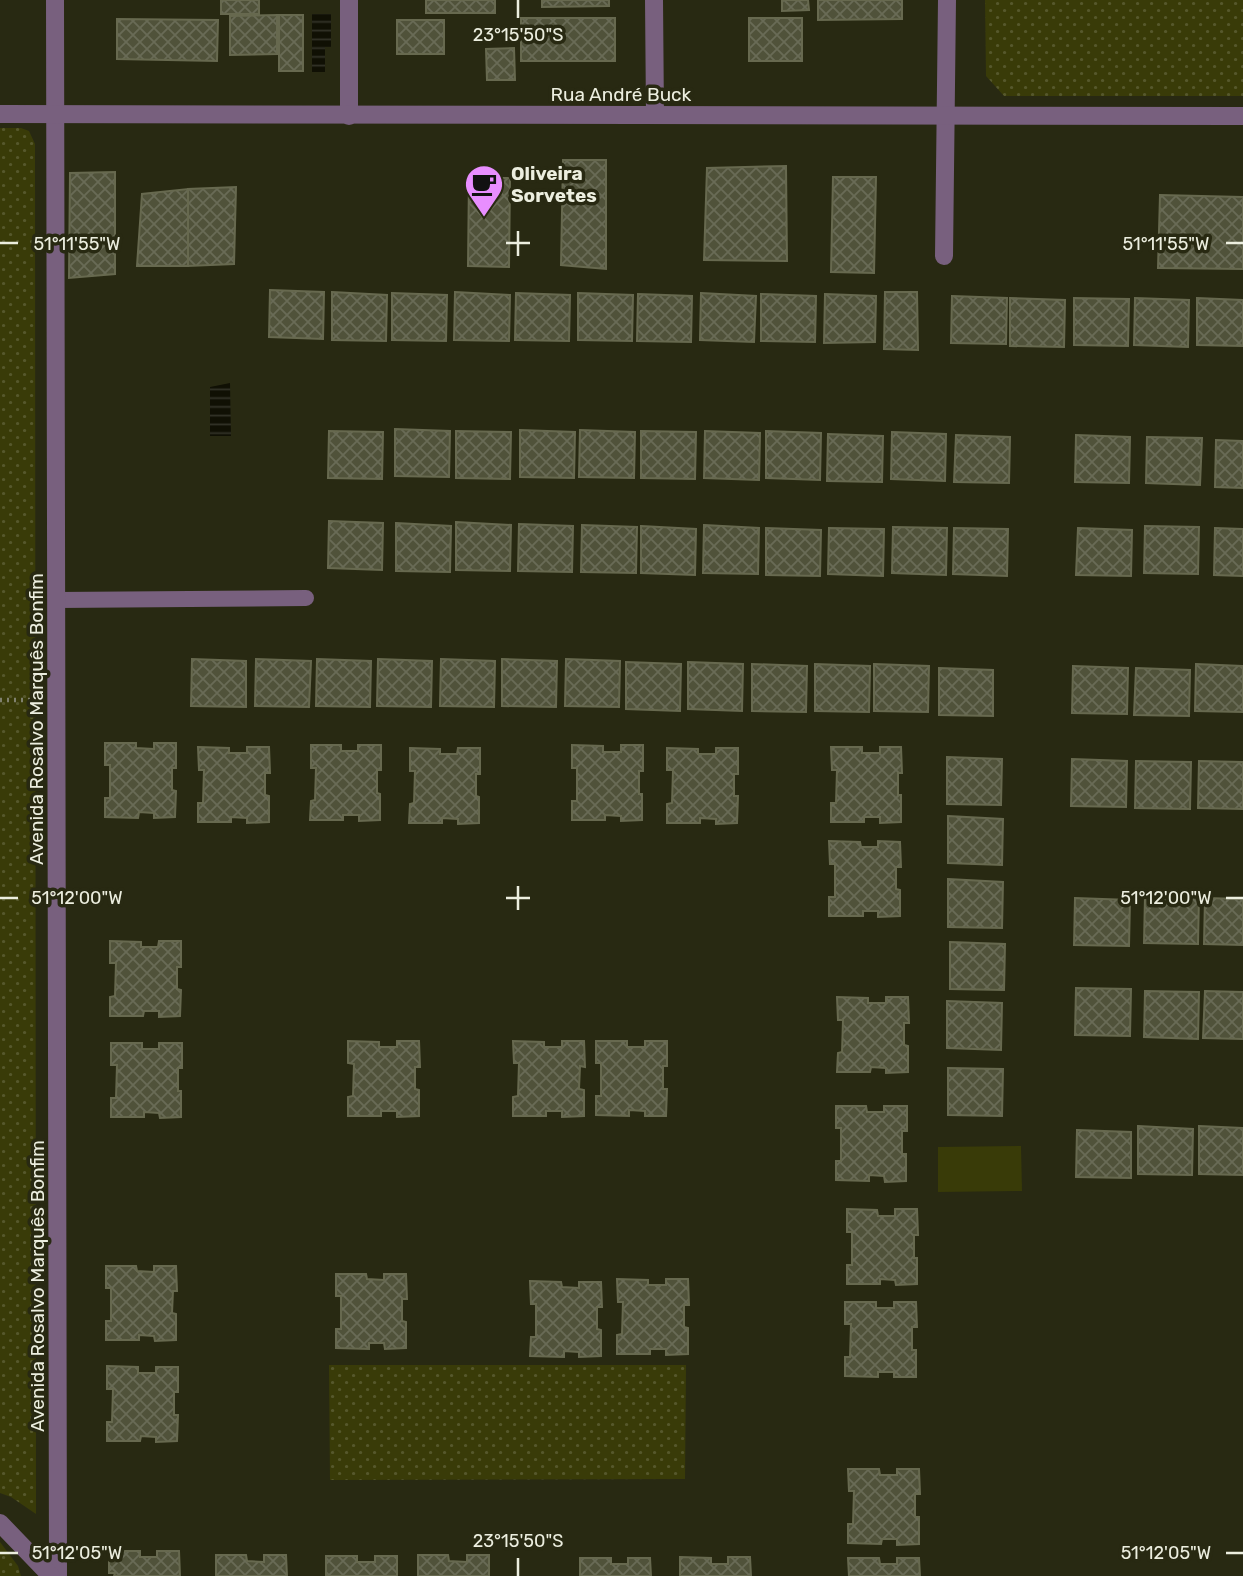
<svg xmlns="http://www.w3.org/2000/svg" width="1243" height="1576" viewBox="0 0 1243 1576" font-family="Rubik,sans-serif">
<defs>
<pattern id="grass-dots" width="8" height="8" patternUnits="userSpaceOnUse" patternTransform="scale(1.75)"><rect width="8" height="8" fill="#393b08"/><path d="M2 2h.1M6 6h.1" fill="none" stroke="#56582c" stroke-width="1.8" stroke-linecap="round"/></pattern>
<pattern id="water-rules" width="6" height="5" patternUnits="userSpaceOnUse" patternTransform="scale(1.75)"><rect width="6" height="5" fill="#101004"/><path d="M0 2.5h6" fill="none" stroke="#333328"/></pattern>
<pattern id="building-cross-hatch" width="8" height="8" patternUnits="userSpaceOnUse" patternTransform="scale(1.75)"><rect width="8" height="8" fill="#50523a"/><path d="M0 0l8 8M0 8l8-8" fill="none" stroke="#696b56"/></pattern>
</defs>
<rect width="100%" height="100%" fill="#282912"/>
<g fill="url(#grass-dots)">
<polygon points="985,0 1243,0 1243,96 1004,96 986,76"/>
<polygon points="0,128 21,128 29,131 35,144 36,1514 11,1497 0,1493"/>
<polygon points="329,1365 686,1365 685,1479 330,1480"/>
<polygon points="0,1542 18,1566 21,1576 0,1576"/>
</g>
<polygon fill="#393b08" points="1021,1146 1022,1191 938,1192 938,1147"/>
<g fill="url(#water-rules)">
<polygon points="312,14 331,14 331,47 325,47 325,72 312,72"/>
<polygon points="230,383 231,436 210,436 210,387"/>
</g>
<g fill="url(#building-cross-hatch)" stroke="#67694f" stroke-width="2">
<rect x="221" y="0" width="38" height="14"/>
<rect x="426" y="0" width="69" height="13"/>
<polygon points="542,0 609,0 609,6 542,7"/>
<polygon points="782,0 808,0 809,10 782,11"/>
<polygon points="818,0 902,0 902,19 818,20"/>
<polygon points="277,15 277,54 230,55 230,16"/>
<rect x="279" y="15" width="24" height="56"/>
<rect x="521" y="18" width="94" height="43"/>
<rect x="749" y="18" width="53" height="43"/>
<polygon points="117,19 218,20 217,61 117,59"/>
<rect x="397" y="20" width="47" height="34"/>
<polygon points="514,48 515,80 487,80 486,49"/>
<polygon points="563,160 606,160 606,269 561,265"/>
<polygon points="786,166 787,261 704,260 707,168"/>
<polygon points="115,172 115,274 69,278 70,173"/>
<polygon points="833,177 876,177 874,273 831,272"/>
<polygon points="469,178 510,178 509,267 468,266"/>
<polygon points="236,187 234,264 188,266 188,189"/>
<polygon points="188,189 188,266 137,266 142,194"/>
<polygon points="1160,195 1243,197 1243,269 1158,268"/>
<polygon points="270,290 324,292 323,339 269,337"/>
<polygon points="332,292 387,295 386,341 332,340"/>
<polygon points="455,292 510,295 509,341 454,340"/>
<polygon points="885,292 917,292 918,350 884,349"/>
<polygon points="392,293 447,295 446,341 392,340"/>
<polygon points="516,293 570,295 569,341 515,340"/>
<polygon points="578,293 633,295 632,341 578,340"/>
<polygon points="701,293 756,296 754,342 700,340"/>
<polygon points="638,294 692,296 691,342 637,341"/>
<polygon points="761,294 816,296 815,342 761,341"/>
<polygon points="825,294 876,296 875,342 824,343"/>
<polygon points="952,296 1007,298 1006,344 951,343"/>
<polygon points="1010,298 1065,300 1064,347 1010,346"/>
<polygon points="1074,298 1129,299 1128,346 1074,345"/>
<polygon points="1135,298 1189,300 1188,347 1134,345"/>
<polygon points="1197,298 1243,300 1243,346 1197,345"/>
<polygon points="395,429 450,431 449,477 395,476"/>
<polygon points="520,430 575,432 574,478 520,477"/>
<polygon points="580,430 635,432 634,478 579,477"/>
<polygon points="329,431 383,432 382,479 328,478"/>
<polygon points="456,431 511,432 510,479 456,478"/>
<polygon points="641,431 696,432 695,479 641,478"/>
<polygon points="705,431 760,433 759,480 704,478"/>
<polygon points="766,431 821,433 820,480 766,478"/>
<polygon points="892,432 946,434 945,481 891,479"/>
<polygon points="828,434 883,436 882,482 827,481"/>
<polygon points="956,435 1010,437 1009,483 954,482"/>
<polygon points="1076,435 1130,437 1129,483 1075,482"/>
<polygon points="1147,437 1202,438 1200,485 1146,483"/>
<polygon points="1216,440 1243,441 1243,488 1215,487"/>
<polygon points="329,521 383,523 382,570 328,568"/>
<polygon points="456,522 511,525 510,571 456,570"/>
<polygon points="396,523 451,526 450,572 396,571"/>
<polygon points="519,524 573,526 572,572 518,571"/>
<polygon points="582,525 637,527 636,573 581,572"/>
<polygon points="704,525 759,528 758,574 703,573"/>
<polygon points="641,526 696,529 695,575 641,573"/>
<polygon points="1145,526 1199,527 1198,574 1144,573"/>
<polygon points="893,527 947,528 946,575 892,573"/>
<polygon points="766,528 821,530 820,576 766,575"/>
<polygon points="829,528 884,529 883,576 828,574"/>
<polygon points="954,528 1008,529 1007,576 953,574"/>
<polygon points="1078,528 1132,530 1131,576 1076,575"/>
<polygon points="1215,528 1243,529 1243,576 1214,575"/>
<polygon points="192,659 246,661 246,707 191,706"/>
<polygon points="256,659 311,661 309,707 255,706"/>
<polygon points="317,659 371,661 370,707 316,706"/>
<polygon points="378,659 432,661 431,707 377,706"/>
<polygon points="441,659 495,661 494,707 440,706"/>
<polygon points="502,659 557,661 556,707 502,706"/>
<polygon points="566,659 620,661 619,707 565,706"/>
<polygon points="626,662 681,664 680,711 626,709"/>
<polygon points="688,662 743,664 742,711 688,709"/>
<polygon points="752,664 807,666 806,712 752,711"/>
<polygon points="815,664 870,666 869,712 815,711"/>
<polygon points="874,664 929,666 928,712 874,711"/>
<polygon points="1196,664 1243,666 1243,712 1195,711"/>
<polygon points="1073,666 1128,668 1127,714 1072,713"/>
<polygon points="939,668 993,670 993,716 939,715"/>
<polygon points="1136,668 1190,670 1189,716 1134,715"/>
<polygon points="105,743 136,743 136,748 154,749 154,743 176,743 176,768 172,768 172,790 176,791 175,817 154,818 154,813 139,812 138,818 105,817 105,798 110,798 110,765 105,765"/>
<polygon points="311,745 341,745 341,751 358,751 358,745 381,745 381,770 377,770 377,793 380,794 380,820 359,821 359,815 343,815 343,820 310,820 311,801 315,800 316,768 311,768"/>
<polygon points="572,745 603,746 603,752 621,752 621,745 643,745 643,771 639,771 639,794 642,794 642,820 621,821 621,816 605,815 605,820 572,820 572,801 577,801 577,768 572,768"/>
<polygon points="198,747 229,748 229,753 247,753 247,747 269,747 270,773 265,773 265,795 269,796 269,822 247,823 247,818 231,817 231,822 198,822 198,803 203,803 204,770 199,770"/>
<polygon points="831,747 862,747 862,753 880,753 880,747 901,747 902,773 898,773 898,795 901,795 901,822 880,823 880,817 864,817 864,822 831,822 831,803 836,803 837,770 832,770"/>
<polygon points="410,748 440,749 440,754 457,754 458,748 480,748 480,774 476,774 476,796 479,797 479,823 458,824 458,819 442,818 442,823 409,823 410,804 414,803 415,771 410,771"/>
<polygon points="667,748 698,749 698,754 716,754 716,748 738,748 738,774 734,774 734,796 738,796 737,823 716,824 716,819 700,818 700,823 667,823 667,804 672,803 673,770 667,770"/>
<polygon points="947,757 1002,759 1001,805 947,804"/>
<polygon points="1072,759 1127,761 1126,807 1071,806"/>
<polygon points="1136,761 1191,762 1190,809 1135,808"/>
<polygon points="1199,761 1243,762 1243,809 1198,808"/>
<polygon points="948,816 1003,819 1002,865 948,863"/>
<polygon points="829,841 860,842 861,847 878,847 878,841 900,842 901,867 896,867 896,889 900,890 900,916 878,917 878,911 863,911 863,916 829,916 829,897 835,897 835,864 830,864"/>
<polygon points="948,879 1003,882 1002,928 948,927"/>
<polygon points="1145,896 1199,897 1198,944 1144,943"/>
<polygon points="1075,898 1130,900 1129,946 1074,945"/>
<polygon points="1205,898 1243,899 1243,945 1204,944"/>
<polygon points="110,941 141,942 141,947 158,947 159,941 181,941 181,967 177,967 177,989 181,990 180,1016 159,1017 159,1011 144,1011 143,1016 110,1016 110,997 115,996 116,963 110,963"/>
<polygon points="950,942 1005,944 1004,990 950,989"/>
<polygon points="1076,988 1131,989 1130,1036 1075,1035"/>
<polygon points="1145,991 1199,992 1198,1039 1144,1037"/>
<polygon points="1205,991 1243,992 1243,1039 1203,1038"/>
<polygon points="837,997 868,998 868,1003 886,1003 886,997 908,997 909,1023 904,1023 904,1045 908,1046 908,1072 886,1073 886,1068 871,1067 870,1072 837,1072 838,1053 842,1052 843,1020 838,1020"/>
<polygon points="947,1001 1002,1003 1001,1050 947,1048"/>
<polygon points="348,1041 379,1042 379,1047 397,1047 397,1041 419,1041 420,1067 415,1067 415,1089 419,1090 419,1116 397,1117 397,1111 381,1111 381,1116 348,1116 348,1097 353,1096 354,1064 348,1063"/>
<polygon points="513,1041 544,1042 544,1047 562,1047 562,1041 584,1041 585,1067 580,1066 579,1089 584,1090 584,1116 562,1117 562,1111 546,1111 546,1116 513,1116 513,1097 518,1096 519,1063 514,1063"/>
<polygon points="596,1041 627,1041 627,1047 645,1047 645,1041 667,1041 667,1066 663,1066 663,1089 667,1089 666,1116 645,1116 645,1111 629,1110 629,1116 596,1115 596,1096 601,1096 601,1063 596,1063"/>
<polygon points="111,1043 142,1043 142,1049 159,1049 159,1043 182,1043 182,1068 178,1068 178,1091 181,1091 181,1117 160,1118 159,1113 144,1112 144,1117 111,1117 111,1098 116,1098 117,1065 111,1065"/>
<polygon points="948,1068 1003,1069 1002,1116 948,1115"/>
<polygon points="836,1106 866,1106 867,1112 884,1112 884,1106 907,1106 907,1131 902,1131 902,1154 906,1154 906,1181 885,1182 884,1176 869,1175 869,1181 836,1180 836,1161 841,1161 841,1128 836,1128"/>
<polygon points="1138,1126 1193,1129 1192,1175 1138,1174"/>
<polygon points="1199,1126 1243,1128 1243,1175 1199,1174"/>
<polygon points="1077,1130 1131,1132 1131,1178 1076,1177"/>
<polygon points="847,1209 877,1210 878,1216 895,1216 895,1209 917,1209 918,1235 914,1235 914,1258 917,1258 917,1284 896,1285 895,1280 880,1279 880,1284 847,1284 847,1265 852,1265 852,1232 847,1232"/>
<polygon points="106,1266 136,1266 137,1271 154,1272 154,1266 176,1266 177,1291 173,1291 172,1313 176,1314 176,1340 155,1341 154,1336 139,1335 139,1340 106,1340 106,1321 111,1321 111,1288 106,1288"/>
<polygon points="336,1274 366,1274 367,1279 384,1280 384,1274 406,1274 407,1299 402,1299 402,1321 406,1322 406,1348 385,1349 384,1343 369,1343 369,1349 336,1348 336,1329 341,1329 341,1296 336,1296"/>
<polygon points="617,1279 648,1280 648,1285 666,1285 666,1279 688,1279 689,1305 684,1305 684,1327 688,1328 688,1354 666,1355 666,1349 650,1349 650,1354 617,1354 617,1335 622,1334 623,1302 618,1302"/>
<polygon points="530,1281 561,1282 562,1287 579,1288 579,1282 601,1282 602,1307 597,1307 597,1329 601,1330 601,1356 579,1357 579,1352 564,1351 564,1357 530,1356 531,1337 536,1337 536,1304 531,1304"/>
<polygon points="845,1302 876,1302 876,1308 894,1308 894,1302 916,1302 917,1327 912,1327 912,1350 916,1350 916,1377 894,1377 894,1372 878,1372 878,1377 845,1376 845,1357 850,1357 851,1324 845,1324"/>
<polygon points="107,1366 138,1367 138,1373 156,1373 156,1367 178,1367 178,1392 174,1392 174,1415 178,1415 177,1441 156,1442 156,1437 141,1436 140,1441 107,1441 107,1422 112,1422 113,1389 107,1389"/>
<polygon points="848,1469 879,1469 880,1475 897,1475 897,1469 919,1469 920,1494 915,1494 915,1517 919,1517 919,1544 897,1545 897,1539 882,1539 881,1544 848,1543 848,1524 853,1524 854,1491 849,1491"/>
<polygon points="109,1551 140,1551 140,1557 157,1557 157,1551 179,1551 180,1576 114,1576 115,1573 109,1573"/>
<polygon points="216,1555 246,1555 247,1561 264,1562 264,1555 286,1555 287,1576 216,1576"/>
<polygon points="418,1555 448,1555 449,1561 467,1562 467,1555 489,1555 489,1576 418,1576"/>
<polygon points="326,1556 357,1556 357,1562 375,1562 375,1556 397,1556 397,1576 326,1576"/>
<polygon points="680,1557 711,1558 711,1564 728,1564 728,1557 750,1557 751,1576 680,1576"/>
<polygon points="580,1558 611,1558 611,1564 628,1564 628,1558 650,1558 651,1576 580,1576"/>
<polygon points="848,1558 879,1558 880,1564 897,1564 897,1558 919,1558 920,1576 849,1576"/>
</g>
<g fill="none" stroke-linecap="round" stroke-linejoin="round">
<polyline stroke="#80816e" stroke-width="4.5" stroke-dasharray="2 5" stroke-linecap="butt" points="0,700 32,700"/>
<polyline stroke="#78607e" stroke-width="16" points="57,600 306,598"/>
<g stroke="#78607e" stroke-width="18">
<polyline points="349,0 349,116"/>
<polyline points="654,0 655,115"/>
<polyline points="944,256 947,0"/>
</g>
<g stroke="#78607e" stroke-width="18">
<polyline points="55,0 58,1576"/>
<polyline points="0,114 1243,116"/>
<polyline points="0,1523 51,1576"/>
</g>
</g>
<path fill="none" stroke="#eceedf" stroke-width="2.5" d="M518,0V18M518,231V256M0,243H18M506,243H530M1226,243H1243M518,886V910M0,898H18M506,898H530M1226,898H1243M0,1553H18M1226,1553H1243M518,1558V1576"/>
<defs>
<g id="cafe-pin" transform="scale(2.0125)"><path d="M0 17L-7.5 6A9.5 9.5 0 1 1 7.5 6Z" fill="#e88eff" stroke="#282912"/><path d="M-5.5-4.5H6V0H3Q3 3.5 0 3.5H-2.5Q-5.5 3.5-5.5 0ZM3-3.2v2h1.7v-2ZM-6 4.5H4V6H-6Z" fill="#111"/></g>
</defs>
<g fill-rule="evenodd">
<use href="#cafe-pin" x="484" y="184"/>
</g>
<g text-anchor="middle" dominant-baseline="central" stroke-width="7" stroke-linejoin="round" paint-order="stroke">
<g font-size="19" fill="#eceedf" stroke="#282912">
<text x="621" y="94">Rua André Buck</text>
<text transform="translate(36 719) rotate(-90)">Avenida Rosalvo Marquês Bonfim</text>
<text transform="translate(37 1286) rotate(-90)">Avenida Rosalvo Marquês Bonfim</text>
</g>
<g font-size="19" font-weight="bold" fill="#eceedf" stroke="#282912" text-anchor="start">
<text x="511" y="173">Oliveira<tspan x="511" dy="22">Sorvetes</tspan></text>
</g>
</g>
<g font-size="18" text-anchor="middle" fill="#eceedf" stroke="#282912" stroke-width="7" stroke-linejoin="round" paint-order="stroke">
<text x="518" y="41">23°15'50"S</text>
<text x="1166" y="250">51°11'55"W</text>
<text x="77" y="250">51°11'55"W</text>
<text x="1166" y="904">51°12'00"W</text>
<text x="77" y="904">51°12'00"W</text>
<text x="518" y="1547">23°15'50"S</text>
<text x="1166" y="1559">51°12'05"W</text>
<text x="77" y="1559">51°12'05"W</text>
</g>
</svg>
